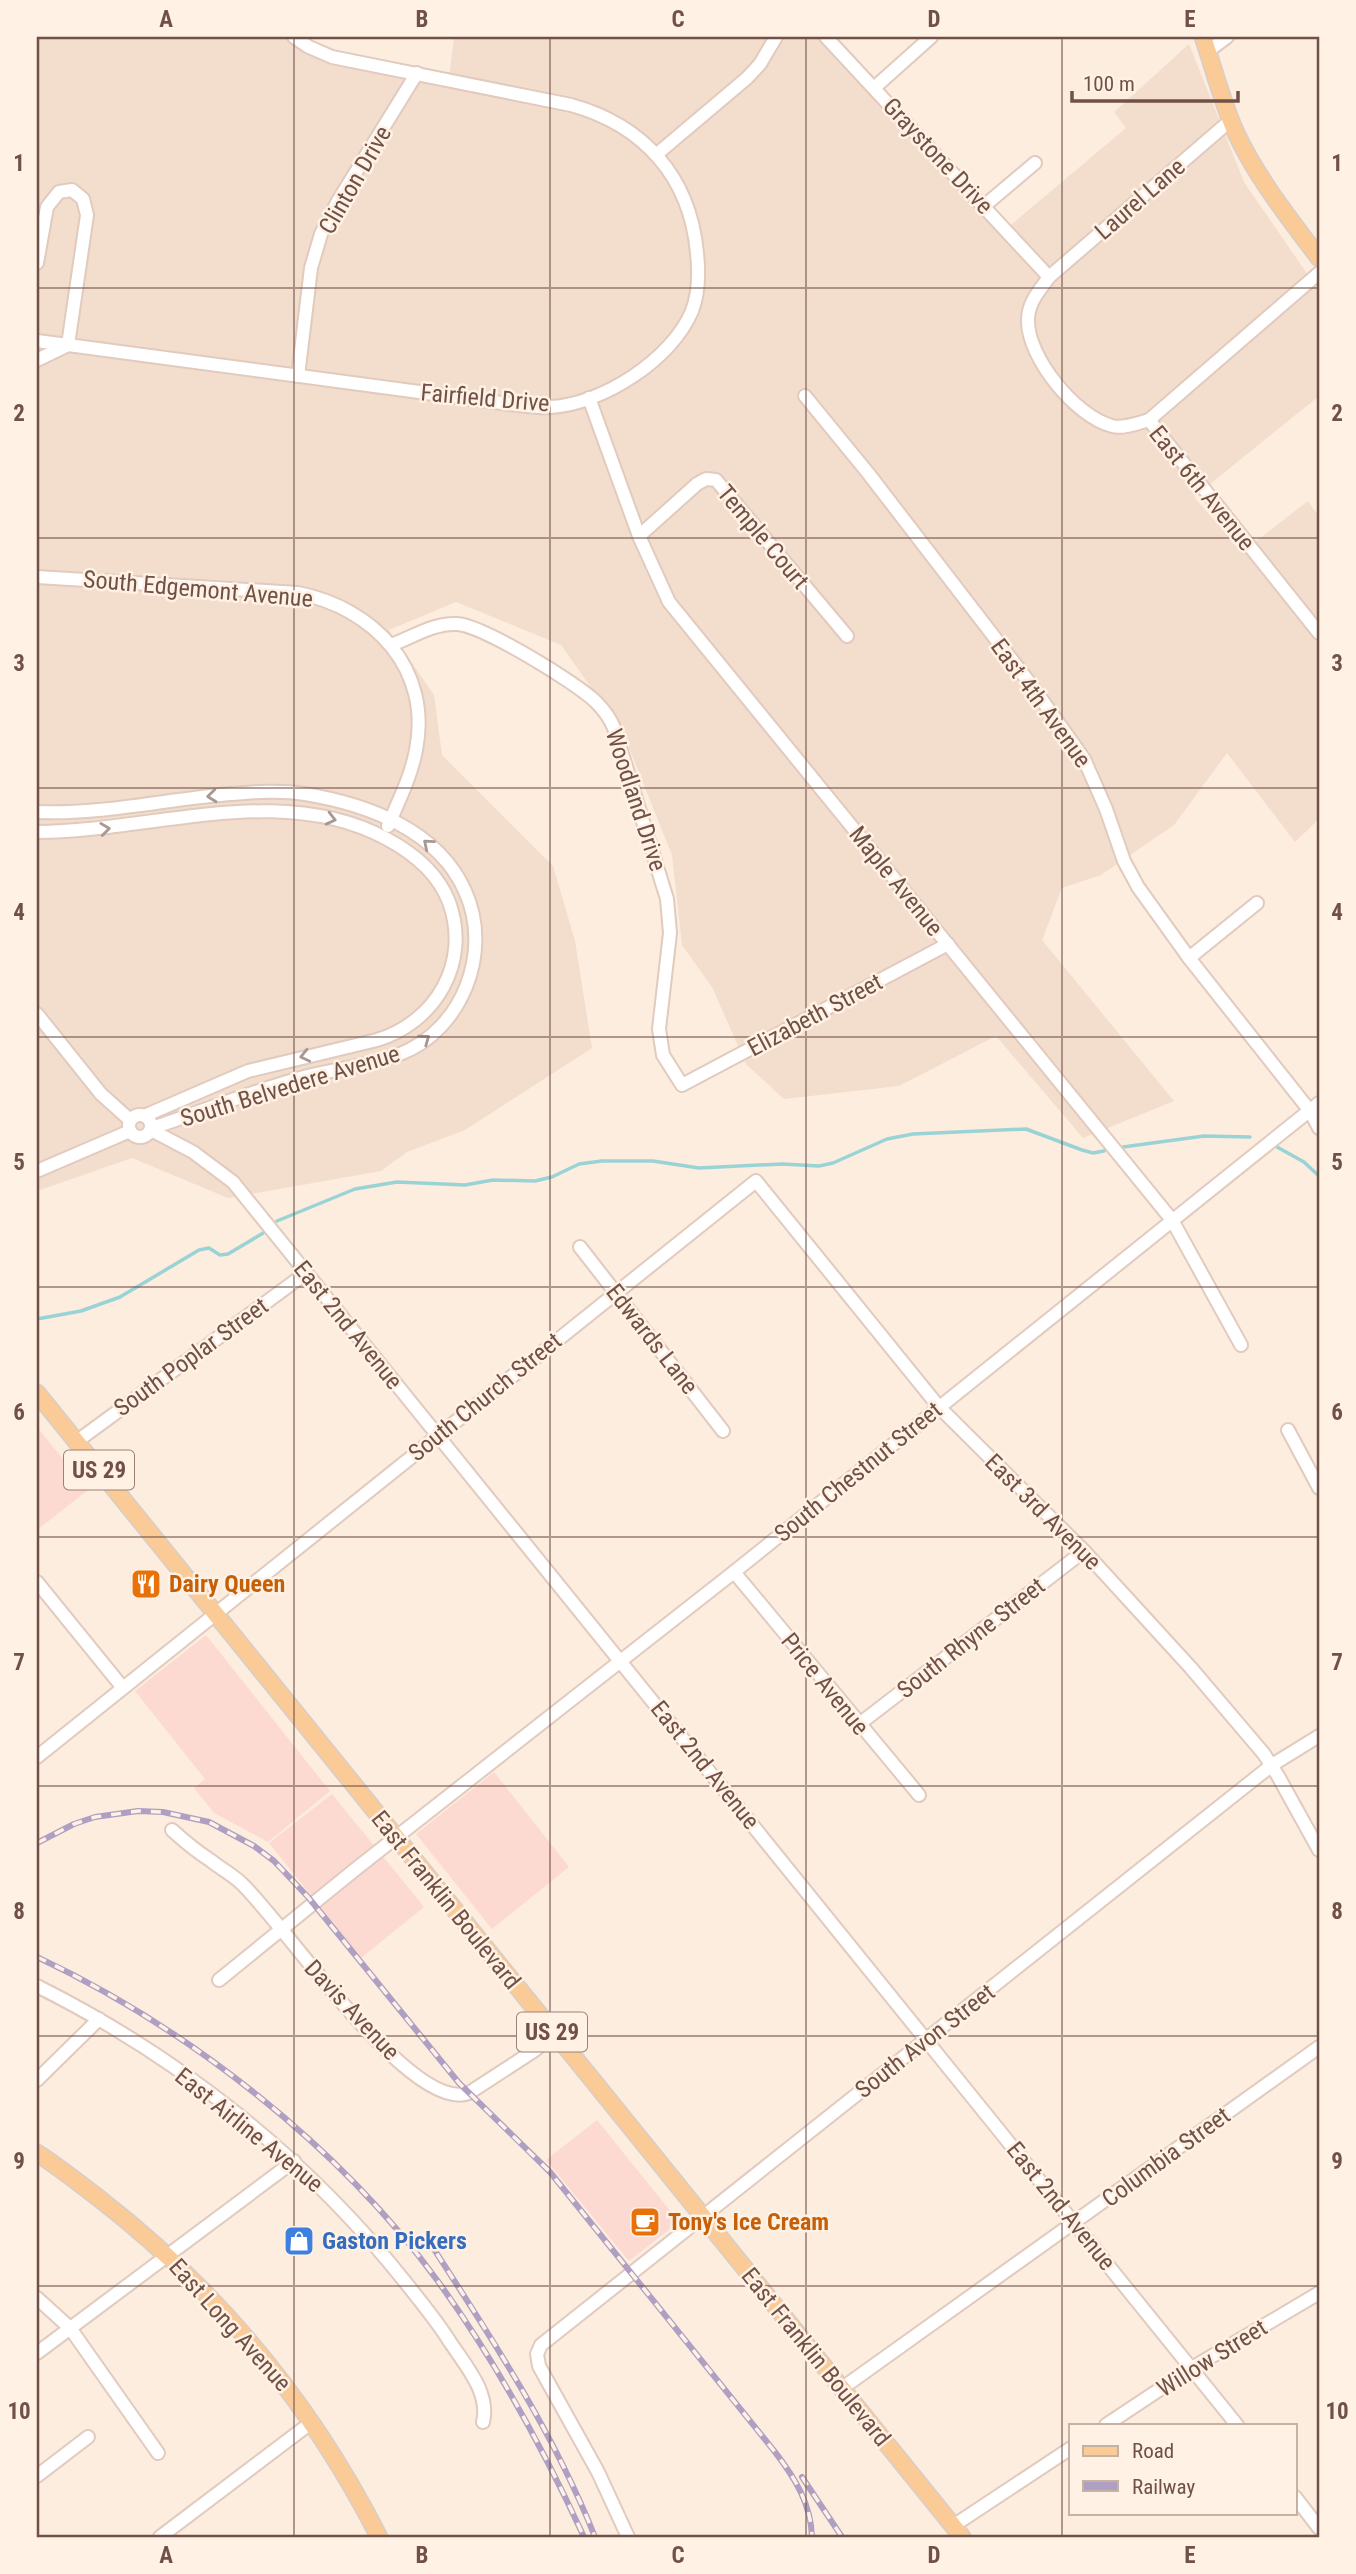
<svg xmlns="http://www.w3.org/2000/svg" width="1356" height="2574" viewBox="0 0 1356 2574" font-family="'Roboto Condensed',sans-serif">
<rect width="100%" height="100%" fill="#fcedde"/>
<polygon fill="#f3decd" points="37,37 294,37 309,47 449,79 454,37 825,37 1006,229 1126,128 1114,112 1189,44 1244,182 1319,291 1319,396 1194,497 1242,552 1308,501 1319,517 1319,819 1295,842 1227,753 1174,825 1101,875 1062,888 1042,940 1174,1101 1083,1138 996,1036 899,1086 784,1099 746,1064 712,987 682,945 672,855 623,733 561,645 456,602 389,630 434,695 442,755 553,866 575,941 592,1048 465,1130 407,1152 381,1171 228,1198 132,1158 37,1191"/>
<g fill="#fcdad2">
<polygon points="37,1427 88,1490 37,1530"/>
<polygon points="206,1635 330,1791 268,1842 214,1813 194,1788 205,1779 135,1691"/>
<polygon points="494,1772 569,1867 492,1929 416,1834"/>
<polygon points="332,1794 424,1907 361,1958 269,1843"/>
<polygon points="597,2120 679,2222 629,2261 546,2160"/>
</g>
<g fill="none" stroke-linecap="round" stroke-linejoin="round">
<g stroke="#9ad3d6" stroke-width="3.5">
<polyline points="1123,1147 1204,1136 1250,1137"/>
<polyline points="1277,1147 1304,1162 1319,1176"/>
<polyline points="277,1221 355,1189 397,1182 465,1185 493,1180 535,1181 552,1177 579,1164 602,1161 653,1161 699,1168 782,1164 819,1166 833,1163 887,1139 913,1134 1026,1129 1082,1150 1093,1153 1104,1151"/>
<polyline points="37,1319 81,1311 120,1297 199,1250 209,1248 220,1255 228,1254 265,1232"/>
</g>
<g stroke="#e1cabe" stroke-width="16">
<g id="minor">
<polyline points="826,37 1049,277"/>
<polyline points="1208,51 1227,37"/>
<polyline points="874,88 931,37"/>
<path d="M1231,120L1049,277C1040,290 1028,302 1028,320C1027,357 1076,417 1112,426C1123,429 1138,423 1149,420L1319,273"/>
<polyline points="657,154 747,78 760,64 776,37"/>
<polyline points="984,206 1035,163"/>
<polyline points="37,263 47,207 59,192 72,190 83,199 87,215 68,345 37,341"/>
<path d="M37,360L68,345L509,404C523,405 538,408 551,407C603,404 672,359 692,311C699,293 699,272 697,253C690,176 643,125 571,105L332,57L309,47L294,37"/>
<polyline points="298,376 311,268 321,234 338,201 417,73"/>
<polyline points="805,396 868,473 1032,686 1084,759 1106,809 1124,861 1138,887 1189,958 1310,1111 1319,1128"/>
<polyline points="589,398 639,536 669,602 1172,1220 1241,1345"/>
<polyline points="1149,420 1319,633"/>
<polyline points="639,536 697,484 706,479 716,480 847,636"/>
<path d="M37,577L298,593C374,608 432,669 416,750C411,777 398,802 388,826"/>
<path d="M391,645C413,637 433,623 457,624C482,625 577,683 596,702C604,710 610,718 614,728L667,899L670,933L659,1029L663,1055L682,1085L948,944"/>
<path d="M37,812C101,815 167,799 231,794C256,792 280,790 305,794C367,804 438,830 465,891C493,952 462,1030 400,1054C367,1067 331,1069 297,1079C248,1093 200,1112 152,1128"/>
<path d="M37,832C150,832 280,781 387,839C413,853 438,873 449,902C471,962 436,1022 377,1040L248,1071L144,1116"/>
<polyline points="1189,958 1257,903"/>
<polyline points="37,1014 101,1094 130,1120"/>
<circle cx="140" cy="1126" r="11"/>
<polyline points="151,1130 193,1152 233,1182 1237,2425"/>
<polyline points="37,1171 130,1131"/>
<polyline points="580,1247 723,1431"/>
<polyline points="1288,1430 1319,1488"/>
<polyline points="76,1442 306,1273"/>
<polyline points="734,1572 919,1795"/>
<polyline points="37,1582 123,1688"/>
<polyline points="858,1725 1084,1551"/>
<polyline points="37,1757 756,1181 939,1407 1084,1551 1191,1668 1264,1754 1278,1776 1319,1850"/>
<path d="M172,1830C184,1841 196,1851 210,1860C220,1868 231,1874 240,1882C282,1920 411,2115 469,2093L535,2050L554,2034"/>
<polyline points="219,1980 357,1868 734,1572 1319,1103"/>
<path d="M37,1986C179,2057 307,2158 406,2283C421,2302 437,2321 450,2342C466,2366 490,2393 483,2422"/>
<polyline points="37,2080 99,2019"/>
<polyline points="37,2298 70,2328 158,2453"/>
<polyline points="37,2353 294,2161"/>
<polyline points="841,2389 1319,2047"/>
<polyline points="1106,2425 1192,2368 1319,2293"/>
<polyline points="37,2476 88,2437"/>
<polyline points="1295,2497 1319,2528"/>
<polyline points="953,2526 1071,2448"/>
<polyline points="160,2537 312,2422"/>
<polyline points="628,2537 598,2472 539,2366 537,2354 541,2345 1272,1765 1319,1736"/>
</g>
</g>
<g stroke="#d7cecb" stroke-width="19">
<g id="major">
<path d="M1203,37C1214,69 1222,102 1236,133C1257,178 1289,218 1319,258"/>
<polyline points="37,1393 962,2537"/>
<path d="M37,2153C59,2167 80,2184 101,2200C218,2291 312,2405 379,2537"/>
</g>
</g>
<use href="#minor" stroke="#fff" stroke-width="12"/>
<use href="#major" stroke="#faca97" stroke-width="16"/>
<g stroke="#ae9fc3" stroke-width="6">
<g id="rail">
<path d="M37,1843L74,1824L95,1817L138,1811L163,1812L209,1822L254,1846L274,1861L308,1897L459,2083L550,2172L775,2452C795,2478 811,2504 812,2537"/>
<path d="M37,1957C188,2028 339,2146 437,2280C495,2360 543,2448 584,2537"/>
<path d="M426,2237C489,2334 552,2429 595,2537"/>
<polyline points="802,2477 842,2537"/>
</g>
</g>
<use href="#rail" stroke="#fff1e4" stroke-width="3.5" stroke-dasharray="10" stroke-linecap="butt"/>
</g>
<defs><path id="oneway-chevron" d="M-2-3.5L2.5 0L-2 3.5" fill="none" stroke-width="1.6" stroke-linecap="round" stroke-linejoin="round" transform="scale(1.75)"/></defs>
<g stroke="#aa9791">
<use href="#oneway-chevron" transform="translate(212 796) rotate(174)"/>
<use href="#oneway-chevron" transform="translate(331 819) rotate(14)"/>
<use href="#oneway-chevron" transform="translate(105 829) rotate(-7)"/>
<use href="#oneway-chevron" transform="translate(428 844) rotate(-140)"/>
<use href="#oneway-chevron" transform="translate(425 1039) rotate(-36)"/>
<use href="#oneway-chevron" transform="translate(305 1056) rotate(167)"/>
</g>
<path fill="none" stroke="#715147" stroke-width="2" stroke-opacity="0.55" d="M294,37V2537M550,37V2537M806,37V2537M1062,37V2537M37,288H1319M37,538H1319M37,788H1319M37,1037H1319M37,1287H1319M37,1537H1319M37,1786H1319M37,2036H1319M37,2286H1319"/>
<defs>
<g id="restaurant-square" transform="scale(1.575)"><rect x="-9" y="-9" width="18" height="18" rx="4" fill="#e8710a" stroke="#fff1e4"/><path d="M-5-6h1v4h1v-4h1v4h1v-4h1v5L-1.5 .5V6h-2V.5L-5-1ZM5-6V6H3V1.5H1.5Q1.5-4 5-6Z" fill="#fff"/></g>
<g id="cafe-square" transform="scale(1.575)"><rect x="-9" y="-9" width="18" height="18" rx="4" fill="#e8710a" stroke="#fff1e4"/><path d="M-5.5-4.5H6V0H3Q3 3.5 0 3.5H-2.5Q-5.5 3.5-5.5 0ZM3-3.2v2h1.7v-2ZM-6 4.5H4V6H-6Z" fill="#fff"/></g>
<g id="shop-square" transform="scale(1.575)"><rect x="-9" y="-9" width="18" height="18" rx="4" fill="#3f7fe0" stroke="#fff1e4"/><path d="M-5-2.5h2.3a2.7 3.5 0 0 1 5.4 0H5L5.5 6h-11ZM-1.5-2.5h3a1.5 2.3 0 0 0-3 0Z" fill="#fff"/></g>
</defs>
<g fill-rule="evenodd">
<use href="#restaurant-square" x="146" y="1584"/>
<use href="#cafe-square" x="645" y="2222"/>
<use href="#shop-square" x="299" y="2241"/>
</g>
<g text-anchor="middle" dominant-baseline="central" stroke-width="5" stroke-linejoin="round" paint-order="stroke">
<g fill="#fff1e4" stroke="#9c8176" stroke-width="2">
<rect x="64" y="1450.5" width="70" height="39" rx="5"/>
<rect x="517" y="2012.5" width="70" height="39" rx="5"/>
</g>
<g font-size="23" font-weight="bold" fill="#715147">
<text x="99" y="1470">US 29</text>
<text x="552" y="2032">US 29</text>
</g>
<g font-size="24" fill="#715147" stroke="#fff1e4">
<text transform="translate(938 156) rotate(47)">Graystone Drive</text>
<text transform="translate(355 180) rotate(-60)">Clinton Drive</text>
<text transform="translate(1140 199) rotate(-41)">Laurel Lane</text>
<text transform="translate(485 398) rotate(5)">Fairfield Drive</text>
<text transform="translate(1202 488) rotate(51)">East 6th Avenue</text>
<text transform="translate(763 537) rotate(50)">Temple Court</text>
<text transform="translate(198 589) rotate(5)">South Edgemont Avenue</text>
<text transform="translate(1041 703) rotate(54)">East 4th Avenue</text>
<text transform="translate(636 800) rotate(72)">Woodland Drive</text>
<text transform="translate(896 881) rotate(51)">Maple Avenue</text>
<text transform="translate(815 1015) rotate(-28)">Elizabeth Street</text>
<text transform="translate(290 1086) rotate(-17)">South Belvedere Avenue</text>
<text transform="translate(348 1325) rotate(51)">East 2nd Avenue</text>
<text transform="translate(652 1339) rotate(52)">Edwards Lane</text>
<text transform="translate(191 1357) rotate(-36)">South Poplar Street</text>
<text transform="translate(485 1397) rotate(-39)">South Church Street</text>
<text transform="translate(858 1472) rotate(-39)">South Chestnut Street</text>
<text transform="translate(1043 1512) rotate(45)">East 3rd Avenue</text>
<text transform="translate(971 1638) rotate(-38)">South Rhyne Street</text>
<text transform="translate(825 1684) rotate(51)">Price Avenue</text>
<text transform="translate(705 1765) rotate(51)">East 2nd Avenue</text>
<text transform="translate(446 1900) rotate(51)">East Franklin Boulevard</text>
<text transform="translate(352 2010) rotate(47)">Davis Avenue</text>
<text transform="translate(925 2041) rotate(-38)">South Avon Street</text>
<text transform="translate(249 2130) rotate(39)">East Airline Avenue</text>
<text transform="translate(1166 2157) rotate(-36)">Columbia Street</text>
<text transform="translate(1061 2206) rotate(51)">East 2nd Avenue</text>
<text transform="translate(230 2325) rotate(48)">East Long Avenue</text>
<text transform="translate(816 2357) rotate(51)">East Franklin Boulevard</text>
<text transform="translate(1212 2358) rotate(-32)">Willow Street</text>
</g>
<g font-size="24" font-weight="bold" fill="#c56008" stroke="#fff1e4" text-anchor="start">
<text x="169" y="1584">Dairy Queen</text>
<text x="668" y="2222">Tony's Ice Cream</text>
</g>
<g font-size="24" font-weight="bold" fill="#366cbe" stroke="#fff1e4" text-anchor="start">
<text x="322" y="2241">Gaston Pickers</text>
</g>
</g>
<rect width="1356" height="2574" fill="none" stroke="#fff1e4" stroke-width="77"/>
<rect x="1069" y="2424" width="228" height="91" fill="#fff1e4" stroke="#c6b1a5" stroke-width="2"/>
<rect x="1083" y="2446" width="35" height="10" fill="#faca97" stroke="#c6b1a5" stroke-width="2"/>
<text x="1132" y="2458" font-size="21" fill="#715147">Road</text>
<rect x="1083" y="2481" width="35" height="10" fill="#ae9fc3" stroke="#c6b1a5" stroke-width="2"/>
<text x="1132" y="2494" font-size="21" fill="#715147">Railway</text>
<path d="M1072 91v10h166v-10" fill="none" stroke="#715147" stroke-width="3.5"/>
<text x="1083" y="91" font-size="21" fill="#715147" stroke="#fff1e4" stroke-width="5" paint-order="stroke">100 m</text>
<rect x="38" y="38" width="1280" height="2498" fill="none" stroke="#715147" stroke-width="2.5"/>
<g font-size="23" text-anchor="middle" font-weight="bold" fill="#715147">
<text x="166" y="27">A</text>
<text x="422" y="27">B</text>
<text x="678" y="27">C</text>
<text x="934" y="27">D</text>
<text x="1190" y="27">E</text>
<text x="19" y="171">1</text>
<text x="1337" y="171">1</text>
<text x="19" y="421">2</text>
<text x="1337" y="421">2</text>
<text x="19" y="671">3</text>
<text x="1337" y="671">3</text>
<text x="19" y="920">4</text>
<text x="1337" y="920">4</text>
<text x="19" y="1170">5</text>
<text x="1337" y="1170">5</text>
<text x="19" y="1420">6</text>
<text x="1337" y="1420">6</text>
<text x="19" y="1670">7</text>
<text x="1337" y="1670">7</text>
<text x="19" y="1919">8</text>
<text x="1337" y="1919">8</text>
<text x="19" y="2169">9</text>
<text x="1337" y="2169">9</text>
<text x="19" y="2419">10</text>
<text x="1337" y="2419">10</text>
<text x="166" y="2563">A</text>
<text x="422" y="2563">B</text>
<text x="678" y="2563">C</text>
<text x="934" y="2563">D</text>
<text x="1190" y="2563">E</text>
</g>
</svg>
